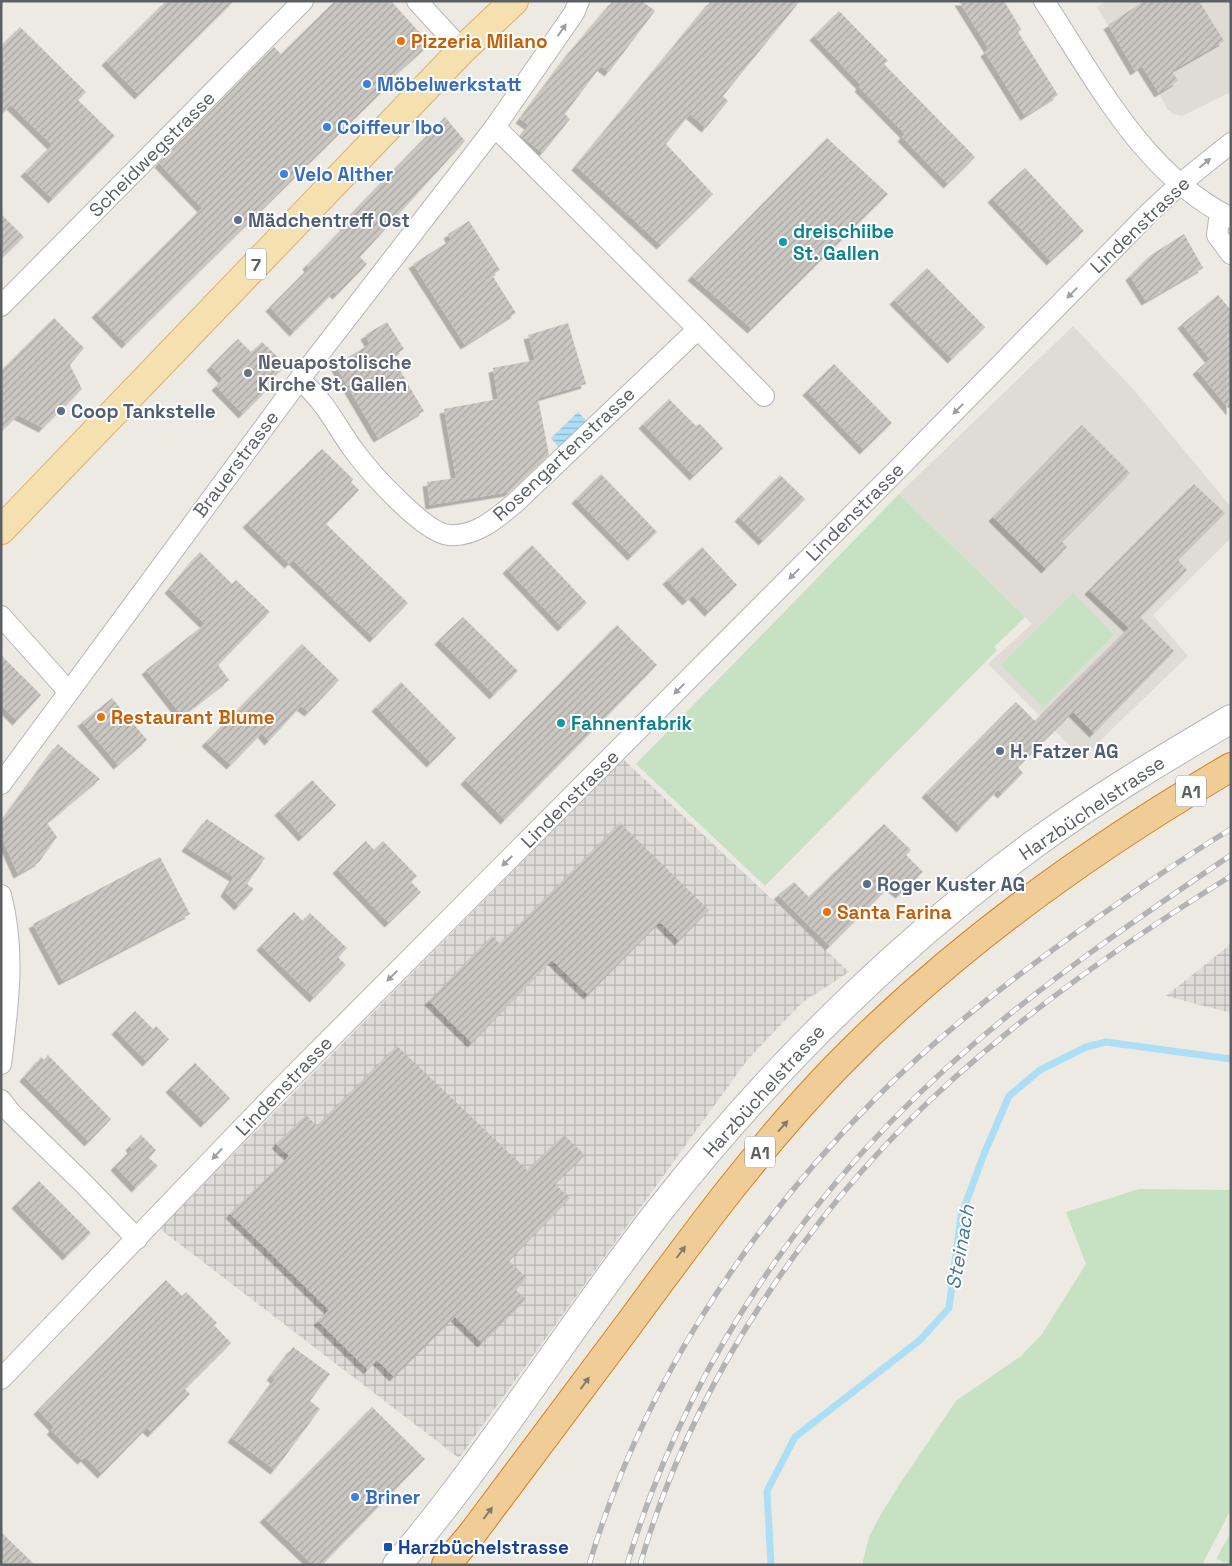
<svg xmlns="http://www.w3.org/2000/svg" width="1232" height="1566" viewBox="0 0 1232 1566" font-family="'Space Grotesk',sans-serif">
<defs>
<pattern id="industrial-grid" width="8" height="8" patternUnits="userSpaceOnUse" patternTransform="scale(1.25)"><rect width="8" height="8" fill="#dedcd8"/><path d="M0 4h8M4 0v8" fill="none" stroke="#b7b6b3"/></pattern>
<pattern id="water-rules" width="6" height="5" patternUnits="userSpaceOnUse" patternTransform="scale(1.25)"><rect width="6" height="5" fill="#acdff5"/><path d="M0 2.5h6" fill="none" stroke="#8fb8ca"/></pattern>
<pattern id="building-hatch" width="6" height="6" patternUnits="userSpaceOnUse" patternTransform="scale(1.25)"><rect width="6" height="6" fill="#cac7c3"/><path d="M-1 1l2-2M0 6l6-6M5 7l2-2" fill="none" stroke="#a7a5a2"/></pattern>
<filter id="shadow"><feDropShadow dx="-4.5" dy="4.5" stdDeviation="0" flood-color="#0004"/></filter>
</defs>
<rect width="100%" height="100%" fill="#edeae4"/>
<g fill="url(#industrial-grid)">
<polygon points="623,759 849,972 803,1002 748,1059 459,1458 160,1229"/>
<polygon points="1231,944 1231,1013 1166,996"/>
</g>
<g fill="#dfdbd5">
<polygon points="1107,1 1144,1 1108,25 1097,7"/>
<polygon points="1199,1 1231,1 1231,92 1182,116 1173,114 1167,109 1159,93 1178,81 1172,71"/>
<polygon points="1073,326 1135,391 1231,507 1231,538 1153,615 1188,656 1082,758 988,664 1032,624 899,494"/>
</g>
<g fill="#c7e1c3">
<polygon points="899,494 1025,617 994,647 997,650 765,886 636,764"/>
<polygon points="1073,593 1114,635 1043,707 1001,665"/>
<polygon points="1139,1189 1231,1190 1231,1509 1203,1563 1205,1565 862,1565 869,1537 881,1514 901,1482 956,1401 1021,1356 1042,1334 1086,1264 1066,1212"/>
<polygon points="1231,1532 1231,1565 1216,1559"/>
</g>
<polygon fill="url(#water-rules)" points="578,412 589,423 561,450 551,438"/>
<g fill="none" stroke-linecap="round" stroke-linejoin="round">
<polyline stroke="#acdff5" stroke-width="7" points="771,1565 767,1491 795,1437 920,1340 949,1308 961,1216 984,1154 1009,1096 1040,1070 1086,1047 1106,1042 1231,1059"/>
</g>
<g fill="url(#building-hatch)" filter="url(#shadow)">
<polygon points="166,1 234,1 139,95 106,61"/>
<polygon points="335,1 391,1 430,44 389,81 391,83 126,344 96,313 202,208 159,163 274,47 281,54"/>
<polygon points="613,1 642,1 655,11 609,72 601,66 565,114 570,119 543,153 521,136 529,125 520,119 570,52"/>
<polygon points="711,1 800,1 723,96 728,101 706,128 690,114 666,144 713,194 661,245 576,166"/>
<polygon points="959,1 1004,1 1021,29 1018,32 1058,95 1025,116 985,52 989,49"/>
<polygon points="1144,1 1199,1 1224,41 1172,71 1178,81 1159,93 1142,66 1135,71 1108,25"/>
<polygon points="839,11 888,61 884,64 975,157 948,184 902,137 905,134 859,87 861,85 814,36"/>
<polygon points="20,27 86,92 78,100 115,136 53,199 25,172 52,145 11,105 1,115 1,46"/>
<polygon points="445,117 465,141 360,257 367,264 337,295 334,292 294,332 270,307 309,268 307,265 345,226 342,223"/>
<polygon points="827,138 888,194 752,329 692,276"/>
<polygon points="1025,168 1084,231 1051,261 992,198"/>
<polygon points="1,214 24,237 1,259"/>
<polygon points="469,221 500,270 492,275 516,313 465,345 413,264 451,240 448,234"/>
<polygon points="1184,234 1203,268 1146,301 1130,276 1151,255"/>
<polygon points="927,268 985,327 952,359 894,300"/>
<polygon points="1218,295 1231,310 1231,411 1197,370 1210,359 1182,324"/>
<polygon points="54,318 84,348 70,365 82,389 43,428 18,415 1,432 1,371"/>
<polygon points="387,322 404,349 392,357 407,382 404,383 407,383 424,411 378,438 335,365 370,344 365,335"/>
<polygon points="568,323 586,384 538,398 549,455 509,492 430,505 427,482 456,478 444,409 498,399 493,368 535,360 528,335"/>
<polygon points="238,339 251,352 262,342 286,365 264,387 267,390 243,414 216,386 223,379 211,366"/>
<polygon points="834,364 892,423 864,450 807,391"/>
<polygon points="669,399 696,426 700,424 723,448 694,476 643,424"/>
<polygon points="1082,425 1130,473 1062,542 1067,547 1046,569 993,517"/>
<polygon points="322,449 353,479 351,482 359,490 326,524 408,603 374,638 293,560 289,564 247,523"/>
<polygon points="601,474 657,532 632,556 576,499"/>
<polygon points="780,475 805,499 763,541 739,517"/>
<polygon points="1194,484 1225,513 1178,560 1187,570 1140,617 1174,651 1094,733 1073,712 1018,767 1023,773 1002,794 998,790 961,828 926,793 1016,702 1035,721 1129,628 1089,590"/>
<polygon points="532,545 587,603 562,627 507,569"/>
<polygon points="702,547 737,585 709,612 693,595 687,601 667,580"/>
<polygon points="200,552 232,584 236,580 270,612 218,665 229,680 182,716 146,670 205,624 169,589"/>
<polygon points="463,617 518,671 494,695 439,640"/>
<polygon points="617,625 657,665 505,820 465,780"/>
<polygon points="302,644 339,680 309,712 301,706 269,741 262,733 231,765 206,742"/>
<polygon points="1,655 41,695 17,721 1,705"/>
<polygon points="401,682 456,738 431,763 376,707"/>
<polygon points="112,698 147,740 118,765 82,722"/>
<polygon points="58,744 100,779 47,823 57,837 39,862 18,874 1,836 1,822"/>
<polygon points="312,780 336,805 303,837 279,811"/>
<polygon points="207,819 265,858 247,884 254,889 239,906 225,892 234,877 186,847"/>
<polygon points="620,823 709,910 679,941 660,922 588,995 552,960 472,1043 429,1001 492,936 500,944"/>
<polygon points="884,824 911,850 906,855 923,872 900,894 890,886 830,946 778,895 794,882 809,897"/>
<polygon points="366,841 374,850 383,841 417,876 411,882 421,892 389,923 337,869"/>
<polygon points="160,857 190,914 63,981 33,924"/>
<polygon points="294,912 303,921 310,913 347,948 338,957 346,965 314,998 261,946"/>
<polygon points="135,1011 153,1029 156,1026 169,1039 147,1062 116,1030"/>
<polygon points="397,1046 527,1170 564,1135 585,1155 555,1184 570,1198 509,1261 527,1278 516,1290 526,1299 482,1343 455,1317 394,1377 377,1360 368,1370 318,1321 329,1310 230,1214 289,1156 276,1144 306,1115 317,1126"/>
<polygon points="48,1055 111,1119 89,1142 24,1077 41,1057 44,1060"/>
<polygon points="195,1063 230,1098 205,1123 170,1088"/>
<polygon points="141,1135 156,1150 149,1158 158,1166 136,1188 115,1166 132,1149 130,1146"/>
<polygon points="39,1181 91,1233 67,1256 16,1204"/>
<polygon points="166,1280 182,1296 186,1292 217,1323 214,1325 231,1343 185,1389 190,1394 152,1433 147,1428 102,1474 85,1457 82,1460 51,1430 54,1427 38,1410"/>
<polygon points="293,1347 330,1374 310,1401 320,1409 275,1470 232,1438 275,1379 271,1376"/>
<polygon points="372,1407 425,1459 322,1565 313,1565 264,1518"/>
<polygon points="1,1532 35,1565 1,1565"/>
</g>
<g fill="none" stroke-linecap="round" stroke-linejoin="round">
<g stroke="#b4b7b9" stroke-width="22">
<g id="street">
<polyline points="417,1 462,50"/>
<path d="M1044,1C1096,80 1143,174 1231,218"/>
<polyline points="1220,212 1217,235 1231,254"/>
<polyline points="1,306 303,1"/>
<polyline points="698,329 764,396"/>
<path d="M299,380C324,398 337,428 355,452C370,472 424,533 449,535C476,537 497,518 516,502L698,329L495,127"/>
<polyline points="1,616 68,691"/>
<polyline points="1,784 299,380 495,127 574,13 579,1"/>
<path d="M1,895C16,951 8,1007 1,1064"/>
<polyline points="1,1100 11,1113 83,1183 137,1239"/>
<polyline points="1,1379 276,1093 905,462 1149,213 1180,184 1231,143"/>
</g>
</g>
<g stroke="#b3b7ba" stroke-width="30">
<path id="secondary" d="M397,1565C492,1453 569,1327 659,1211C767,1074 892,949 1033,845C1096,799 1163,759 1231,719"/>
</g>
<g stroke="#e1ae69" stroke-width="30">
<polyline id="primary" points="1,530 462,50 514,1"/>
</g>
<g stroke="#d6811a" stroke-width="30">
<path id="highway" d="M446,1565L472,1534C525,1464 577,1394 629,1324C695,1234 761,1144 839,1064C954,947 1089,850 1231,767"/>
</g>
<use href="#street" stroke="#fff" stroke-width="20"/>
<use href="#secondary" stroke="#fff" stroke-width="28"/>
<use href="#primary" stroke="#f5e1b0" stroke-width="28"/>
<use href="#highway" stroke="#f0cd97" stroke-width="28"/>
<g stroke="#b2b3b3" stroke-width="5.5">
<g id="rail">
<path d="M589,1565C642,1387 745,1230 875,1099C936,1037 1006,983 1076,933C1126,897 1178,861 1231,829"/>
<path d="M627,1565C688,1360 814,1180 976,1042C1056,974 1144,914 1231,855"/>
<path d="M640,1565C693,1381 811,1207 952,1080C1038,1003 1134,936 1231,876"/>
</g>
</g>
<use href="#rail" stroke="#fff" stroke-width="4" stroke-dasharray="11" stroke-linecap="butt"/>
</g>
<defs><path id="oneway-solid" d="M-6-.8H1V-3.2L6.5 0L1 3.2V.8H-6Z" transform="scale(1.25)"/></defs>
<g fill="#9da0a1">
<use href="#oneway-solid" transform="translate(562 30) rotate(-55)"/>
<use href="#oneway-solid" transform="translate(1205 163) rotate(-40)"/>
<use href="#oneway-solid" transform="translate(1072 293) rotate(134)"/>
<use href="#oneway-solid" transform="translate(958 409) rotate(134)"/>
<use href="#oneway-solid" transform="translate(794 574) rotate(135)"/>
<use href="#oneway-solid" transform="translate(679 689) rotate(135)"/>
<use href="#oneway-solid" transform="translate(507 861) rotate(135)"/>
<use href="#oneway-solid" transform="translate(392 976) rotate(135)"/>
<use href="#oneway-solid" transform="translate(217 1154) rotate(133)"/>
</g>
<g fill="#817b70">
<use href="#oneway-solid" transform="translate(783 1126) rotate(-48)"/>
<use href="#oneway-solid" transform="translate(681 1252) rotate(-53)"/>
<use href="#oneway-solid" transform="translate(585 1383) rotate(-54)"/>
<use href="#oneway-solid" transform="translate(488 1513) rotate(-53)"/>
</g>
<g fill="#e8710a" stroke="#fff" stroke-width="2">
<circle cx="401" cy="41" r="5"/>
<circle cx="101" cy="717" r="5"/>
<circle cx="827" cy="912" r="5"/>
</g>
<g fill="#3f7fe0" stroke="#fff" stroke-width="2">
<circle cx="367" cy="84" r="5"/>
<circle cx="327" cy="127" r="5"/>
<circle cx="284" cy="174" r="5"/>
<circle cx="355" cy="1497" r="5"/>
</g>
<g fill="#5c6f8a" stroke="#fff" stroke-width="2">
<circle cx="238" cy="220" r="5"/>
<circle cx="61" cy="411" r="5"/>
<circle cx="1000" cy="751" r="5"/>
<circle cx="867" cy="884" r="5"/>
</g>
<g fill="#0f9aa8" stroke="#fff" stroke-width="2">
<circle cx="783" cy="242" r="5"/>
<circle cx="561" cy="723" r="5"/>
</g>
<circle fill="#6b7280" stroke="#fff" stroke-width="2" cx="248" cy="373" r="5"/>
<rect fill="#1a4fb4" stroke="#fff" stroke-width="2" x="383" y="1542" width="10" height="10" rx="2.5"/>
<g text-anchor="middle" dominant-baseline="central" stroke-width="4" stroke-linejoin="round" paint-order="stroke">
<g fill="#fff" stroke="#8d9092" stroke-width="1">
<rect x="246" y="248.5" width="20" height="31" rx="4"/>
<rect x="1176" y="775.5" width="30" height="31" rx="4"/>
<rect x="745" y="1136.5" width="30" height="31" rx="4"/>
</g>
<g font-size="18" font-weight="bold" fill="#5c6063">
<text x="256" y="264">7</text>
<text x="1191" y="791">A1</text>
<text x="760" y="1152">A1</text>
</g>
<g font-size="19" font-weight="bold" fill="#c56008" stroke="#fff" text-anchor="start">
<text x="411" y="41">Pizzeria Milano</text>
<text x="111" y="717">Restaurant Blume</text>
<text x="837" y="912">Santa Farina</text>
</g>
<g font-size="19" font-weight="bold" fill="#366cbe" stroke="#fff" text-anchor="start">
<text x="377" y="84">Möbelwerkstatt</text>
<text x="337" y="127">Coiffeur Ibo</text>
<text x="294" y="174">Velo Alther</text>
<text x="365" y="1497">Briner</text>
</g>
<g font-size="19" fill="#5c6063" stroke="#fff">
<text transform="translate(152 154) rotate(-45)">Scheidwegstrasse</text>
<text transform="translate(1140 225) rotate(-44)">Lindenstrasse</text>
<text transform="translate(564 454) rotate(-43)">Rosengartenstrasse</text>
<text transform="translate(236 464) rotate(-53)">Brauerstrasse</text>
<text transform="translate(855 512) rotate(-45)">Lindenstrasse</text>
<text transform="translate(570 799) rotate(-45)">Lindenstrasse</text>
<text transform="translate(1092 808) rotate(-34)">Harzbüchelstrasse</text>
<text transform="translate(284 1086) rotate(-46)">Lindenstrasse</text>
<text transform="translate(764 1091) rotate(-48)">Harzbüchelstrasse</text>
</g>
<g font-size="19" font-weight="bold" fill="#4e5e75" stroke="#fff" text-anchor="start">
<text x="248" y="220">Mädchentreff Ost</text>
<text x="71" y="411">Coop Tankstelle</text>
<text x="1010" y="751">H. Fatzer AG</text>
<text x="877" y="884">Roger Kuster AG</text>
</g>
<g font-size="19" font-weight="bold" fill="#0d838f" stroke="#fff" text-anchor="start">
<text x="793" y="231">dreischiibe<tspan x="793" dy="22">St. Gallen</tspan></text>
<text x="571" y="723">Fahnenfabrik</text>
</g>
<g font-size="19" font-weight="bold" fill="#5b616d" stroke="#fff" text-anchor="start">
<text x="258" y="362">Neuapostolische<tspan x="258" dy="22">Kirche St. Gallen</tspan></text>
</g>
<g font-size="19" font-weight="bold" fill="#164399" stroke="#fff" text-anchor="start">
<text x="398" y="1547">Harzbüchelstrasse</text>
</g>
<g font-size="20" font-style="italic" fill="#457794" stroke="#fff">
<text transform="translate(960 1247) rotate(-80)">Steinach</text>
</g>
</g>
<rect width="1232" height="1566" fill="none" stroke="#5c6063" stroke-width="5"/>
</svg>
